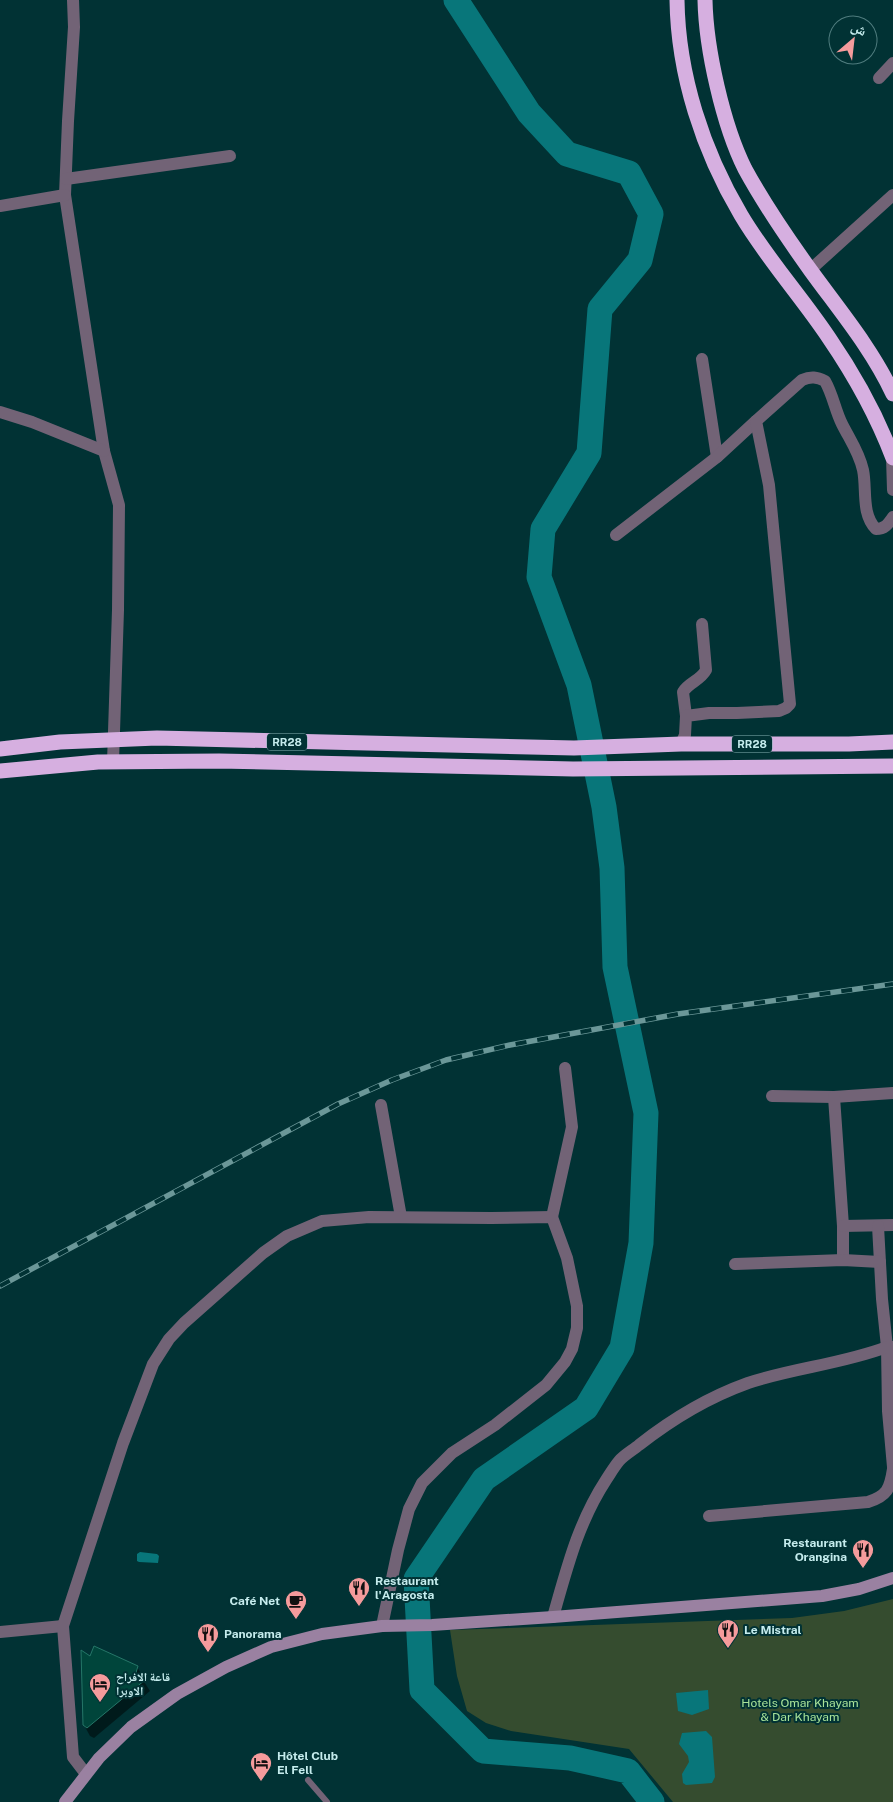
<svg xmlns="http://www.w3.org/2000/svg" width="893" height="1802" viewBox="0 0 893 1802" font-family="'Public Sans','Noto Naskh Arabic',sans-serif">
<rect width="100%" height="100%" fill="#013234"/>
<polygon fill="#354c2f" points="893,1599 893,1802 673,1802 629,1749 511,1731 486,1723 467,1711 457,1676 450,1630 792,1618 844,1611"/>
<g fill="#08767a">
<polygon points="140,1552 157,1554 159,1556 158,1563 139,1562 137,1561 137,1554"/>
<polygon points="708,1690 709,1709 692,1715 678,1711 676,1693"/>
<polygon points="706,1731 712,1737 715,1777 712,1783 686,1785 683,1783 682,1774 689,1762 688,1756 679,1744 682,1733"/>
</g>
<polygon fill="#0007" points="90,1658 137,1667 144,1678 143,1680 150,1691 94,1738 90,1736 84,1725"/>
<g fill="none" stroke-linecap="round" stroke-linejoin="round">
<polyline stroke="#08767a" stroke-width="25" points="456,0 529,113 567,154 629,173 651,214 640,260 600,309 589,453 543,529 539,577 579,685 604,807 612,868 615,967 646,1113 641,1243 622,1348 586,1408 484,1479 416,1579 422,1690 483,1751 570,1758 628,1771 652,1802"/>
</g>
<polygon fill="#00453b" stroke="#257668" points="94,1646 138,1666 135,1676 145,1680 87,1728 83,1725 81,1650 90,1656"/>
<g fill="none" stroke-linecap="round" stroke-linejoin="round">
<polyline stroke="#726376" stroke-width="6" points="308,1780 327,1802"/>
<g stroke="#726376" stroke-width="12">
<polyline points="73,0 74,27 68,121 65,195 104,451 119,505 118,610 113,762"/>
<polyline points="879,78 893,63"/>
<polyline points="66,179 230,156"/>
<polyline points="0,206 65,195"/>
<polyline points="810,270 893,195"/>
<polyline points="702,359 717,457"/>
<polyline points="0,412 32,422 104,451"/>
<polyline points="892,457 893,490"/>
<polyline points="616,535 717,457 756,421"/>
<path d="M686,716L683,692C689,682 700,681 706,670L702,624"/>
<path d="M681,744L685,735L686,716L709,713H737L779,711L786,708L790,704L769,485L756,421L802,380C811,376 817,377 825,381C833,395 835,410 842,424C850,440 859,452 863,470C867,489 861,514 876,529C885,529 888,524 893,517"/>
<polyline points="772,1096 834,1097 893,1093"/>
<polyline points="834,1097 843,1226 843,1260"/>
<polyline points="381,1105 401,1217"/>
<polyline points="552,1217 572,1127 565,1068"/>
<polyline points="843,1226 893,1225"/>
<polyline points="878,1226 882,1299 887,1347 888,1411 893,1467"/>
<polyline points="735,1264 843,1260 880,1262"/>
<path d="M709,1516L868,1502C887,1496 890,1489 893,1469"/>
<path d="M553,1617C567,1568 578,1523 606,1480C610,1474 614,1467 619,1461C624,1455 633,1450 639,1445C672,1419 709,1397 748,1383C793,1368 842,1364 887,1347H893"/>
<polyline points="0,1632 63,1626"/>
<polyline points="86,1774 73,1757 63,1626 123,1443 153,1364 169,1339 184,1323 263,1253 287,1236 322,1221 369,1217 491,1218 552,1217 567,1258 577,1306 577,1328 572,1349 565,1362 546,1385 495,1425 452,1453 422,1483 409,1509 398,1550 382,1626"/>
</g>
<polyline stroke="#9a81a1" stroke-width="12" points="65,1802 99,1758 131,1727 177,1694 226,1667 271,1647 322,1634 382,1626 432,1625 553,1617 822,1596 859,1589 893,1578"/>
<g stroke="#d6afe0" stroke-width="15">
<path d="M677,0C678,75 703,151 741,215C767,259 801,296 829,338C855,376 877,416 893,458"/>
<path d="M705,0C706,49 723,125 745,169C764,204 788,239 811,271C840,311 872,349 893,394"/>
<polyline points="0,749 60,742 157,738 574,748 681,744 849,744 893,742"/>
<polyline points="0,771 98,762 219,761 573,769 893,766"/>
</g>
<g stroke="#6b9798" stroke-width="5.5">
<polyline id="rail" points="0,1286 338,1104 392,1080 446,1060 510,1045 678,1014 893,984"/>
</g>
<use href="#rail" stroke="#013234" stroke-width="4" stroke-dasharray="11" stroke-linecap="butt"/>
</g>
<defs>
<g id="restaurant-pin" transform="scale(1.125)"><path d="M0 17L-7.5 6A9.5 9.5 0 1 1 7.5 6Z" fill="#f59b9c" stroke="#013234"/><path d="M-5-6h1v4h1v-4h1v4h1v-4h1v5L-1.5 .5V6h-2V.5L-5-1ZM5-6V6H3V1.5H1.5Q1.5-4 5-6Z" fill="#111"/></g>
<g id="cafe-pin" transform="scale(1.125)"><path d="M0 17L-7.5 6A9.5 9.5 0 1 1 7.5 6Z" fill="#f59b9c" stroke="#013234"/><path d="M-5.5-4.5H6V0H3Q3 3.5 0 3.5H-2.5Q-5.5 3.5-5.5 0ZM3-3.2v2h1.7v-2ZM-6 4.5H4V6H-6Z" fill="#111"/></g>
<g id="hotel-pin" transform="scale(1.125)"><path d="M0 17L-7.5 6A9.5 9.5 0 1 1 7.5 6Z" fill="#f59b9c" stroke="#013234"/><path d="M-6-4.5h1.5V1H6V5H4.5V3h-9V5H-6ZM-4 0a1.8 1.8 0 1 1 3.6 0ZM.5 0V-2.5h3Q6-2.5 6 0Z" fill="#111"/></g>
</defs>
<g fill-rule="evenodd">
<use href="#restaurant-pin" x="863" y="1550"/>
<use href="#restaurant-pin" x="359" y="1588"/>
<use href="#cafe-pin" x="296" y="1601"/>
<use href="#restaurant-pin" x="728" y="1630"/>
<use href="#restaurant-pin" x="208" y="1634"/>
<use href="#hotel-pin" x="100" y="1684"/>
<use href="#hotel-pin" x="261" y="1763"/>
</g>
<g text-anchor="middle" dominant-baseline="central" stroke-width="4" stroke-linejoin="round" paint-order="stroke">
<g fill="#013234" stroke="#8ab4b6" stroke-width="1">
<rect x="267" y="733.5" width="40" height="17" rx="4"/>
<rect x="732" y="735.5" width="40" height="17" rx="4"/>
</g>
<g font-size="11" font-weight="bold" fill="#c5eced">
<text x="287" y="742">RR28</text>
<text x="752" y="744">RR28</text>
</g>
<g font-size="12" font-weight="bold" fill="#c5eced" stroke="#013234" text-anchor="start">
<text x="847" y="1543" text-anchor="end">Restaurant<tspan x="847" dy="14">Orangina</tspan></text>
<text x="375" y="1581">Restaurant<tspan x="375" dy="14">l'Aragosta</tspan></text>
<text x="280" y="1601" text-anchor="end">Café Net</text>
<text x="744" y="1630">Le Mistral</text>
<text x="224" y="1634">Panorama</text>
<text x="116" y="1677">قاعة الافراح<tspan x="116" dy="14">الاوبرا</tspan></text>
<text x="277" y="1756">Hôtel Club<tspan x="277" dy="14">El Fell</tspan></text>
</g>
<g font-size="12" fill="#a8e298" stroke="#013234">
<text x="800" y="1703">Hotels Omar Khayam<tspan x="800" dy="14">&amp; Dar Khayam</tspan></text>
</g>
</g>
<g transform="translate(853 40) rotate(28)"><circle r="24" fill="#013234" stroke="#4f7c7e"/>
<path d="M0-4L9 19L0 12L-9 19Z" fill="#f59b9c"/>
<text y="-8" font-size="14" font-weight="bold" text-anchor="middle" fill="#c5eced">ش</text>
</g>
</svg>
